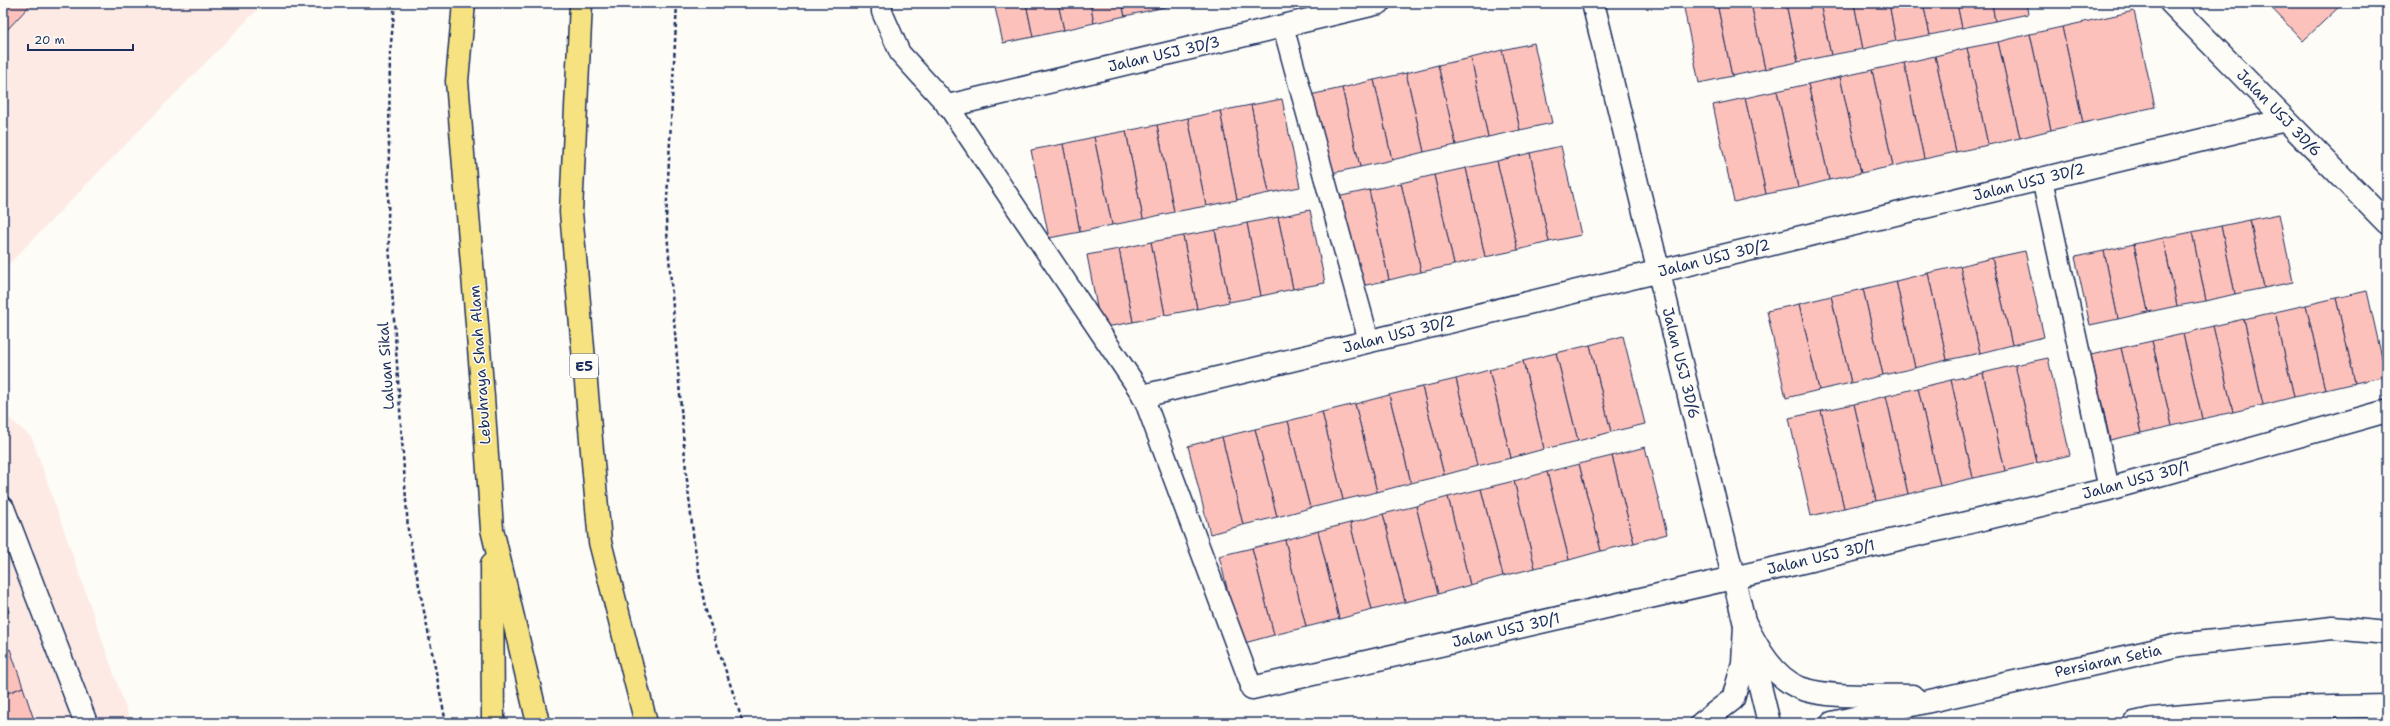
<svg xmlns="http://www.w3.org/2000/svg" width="2390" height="726" viewBox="0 0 2390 726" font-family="'Shantell Sans',sans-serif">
<rect width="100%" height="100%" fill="#fdfcf7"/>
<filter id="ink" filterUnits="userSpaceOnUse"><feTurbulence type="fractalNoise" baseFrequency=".025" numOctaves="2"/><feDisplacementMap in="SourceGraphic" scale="8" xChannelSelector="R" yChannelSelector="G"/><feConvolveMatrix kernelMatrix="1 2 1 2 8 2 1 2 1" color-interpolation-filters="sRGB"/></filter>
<g filter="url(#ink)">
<g fill="#fdeae5">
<polygon points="3,3 264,3 3,270"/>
<polygon points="3,413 32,438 131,723 3,723"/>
</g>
<g fill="#fdc1bc" stroke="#1b2f5e">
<polygon points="3,3 32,3 6,31 3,29"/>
<polygon points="994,3 1026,3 1033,37 1003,43"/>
<polygon points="1026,3 1058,3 1064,30 1033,37"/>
<polygon points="1058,3 1090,3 1094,23 1064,30"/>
<polygon points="1090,3 1122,3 1125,16 1094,23"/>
<polygon points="1122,3 1154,3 1156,9 1125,16"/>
<polygon points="1154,3 1182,3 1156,9"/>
<polygon points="1683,3 1717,3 1732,76 1699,83"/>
<polygon points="1717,3 1751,3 1765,69 1732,76"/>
<polygon points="1751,3 1786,3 1798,62 1765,69"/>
<polygon points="1786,3 1820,3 1831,55 1798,62"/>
<polygon points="1820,3 1854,3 1863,49 1831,55"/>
<polygon points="1854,3 1889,3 1896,41 1863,49"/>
<polygon points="1889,3 1923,3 1930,35 1896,41"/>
<polygon points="1923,3 1957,3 1962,28 1930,35"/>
<polygon points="1957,3 1992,3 1995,21 1962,28"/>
<polygon points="1992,3 2026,3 2028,14 1995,21"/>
<polygon points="2267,3 2343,3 2303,41"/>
<polygon points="2134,11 2155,107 2083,123 2062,27"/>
<polygon points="2062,27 2083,123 2051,130 2030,34"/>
<polygon points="2030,34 2051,130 2020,138 1998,42"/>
<polygon points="1998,42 2020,138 1988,145 1967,48"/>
<polygon points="1534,43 1552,123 1520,130 1502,50"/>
<polygon points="1967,48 1988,145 1956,152 1935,56"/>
<polygon points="1502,50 1520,130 1488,137 1471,58"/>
<polygon points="1935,56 1956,152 1924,159 1904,63"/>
<polygon points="1471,58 1488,137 1456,145 1438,65"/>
<polygon points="1904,63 1924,159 1893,166 1872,70"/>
<polygon points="1438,65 1456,145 1424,152 1406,73"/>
<polygon points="1872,70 1893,166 1861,173 1840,77"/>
<polygon points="1406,73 1424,152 1392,160 1374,80"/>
<polygon points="1840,77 1861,173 1829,180 1808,84"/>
<polygon points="1374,80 1392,160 1360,167 1342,88"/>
<polygon points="1808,84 1829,180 1798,188 1777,91"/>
<polygon points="1342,88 1360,167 1328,174 1310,95"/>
<polygon points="1777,91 1798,188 1766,194 1745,98"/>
<polygon points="1745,98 1766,194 1734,202 1713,105"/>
<polygon points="1282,99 1300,187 1269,193 1251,105"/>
<polygon points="1251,105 1269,193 1237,200 1220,111"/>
<polygon points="1220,111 1237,200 1206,206 1188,118"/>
<polygon points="1188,118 1206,206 1174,212 1157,125"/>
<polygon points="1157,125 1174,212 1143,219 1126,131"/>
<polygon points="1126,131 1143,219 1112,225 1094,137"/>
<polygon points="1094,137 1112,225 1080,232 1063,144"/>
<polygon points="1063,144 1080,232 1049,238 1031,150"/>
<polygon points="1561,146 1581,235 1549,242 1530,153"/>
<polygon points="1530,153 1549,242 1518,250 1497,161"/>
<polygon points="1497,161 1518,250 1485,257 1466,168"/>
<polygon points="1466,168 1485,257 1454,265 1434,175"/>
<polygon points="1434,175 1454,265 1421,272 1401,183"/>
<polygon points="1401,183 1421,272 1389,280 1369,190"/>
<polygon points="1369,190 1389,280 1357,287 1337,197"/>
<polygon points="1310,210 1325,283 1293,289 1278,217"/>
<polygon points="2279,214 2293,282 2264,288 2250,220"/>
<polygon points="1278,217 1293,289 1261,296 1247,223"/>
<polygon points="2250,220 2264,288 2235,294 2221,226"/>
<polygon points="1247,223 1261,296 1229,302 1215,230"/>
<polygon points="2221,226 2235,294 2206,301 2192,232"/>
<polygon points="1215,230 1229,302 1197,309 1183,236"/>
<polygon points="2192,232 2206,301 2177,306 2163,238"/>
<polygon points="1183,236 1197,309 1165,315 1151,242"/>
<polygon points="2163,238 2177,306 2148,312 2134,244"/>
<polygon points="1151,242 1165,315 1133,322 1119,249"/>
<polygon points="2134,244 2148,312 2118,319 2104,251"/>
<polygon points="1119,249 1133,322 1101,328 1087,255"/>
<polygon points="2025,251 2044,337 2012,345 1992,258"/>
<polygon points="2104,251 2118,319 2090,325 2075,257"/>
<polygon points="1992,258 2012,345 1980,353 1960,266"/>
<polygon points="1960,266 1980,353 1947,360 1928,273"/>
<polygon points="1928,273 1947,360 1915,368 1896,281"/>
<polygon points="1896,281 1915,368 1883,375 1863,289"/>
<polygon points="1863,289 1883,375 1851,383 1831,296"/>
<polygon points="2367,291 2386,376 2355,383 2336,298"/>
<polygon points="1831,296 1851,383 1819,390 1799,304"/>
<polygon points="2336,298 2355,383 2325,390 2306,305"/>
<polygon points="1799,304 1819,390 1786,398 1767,311"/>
<polygon points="2306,305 2325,390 2294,397 2275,312"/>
<polygon points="2275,312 2294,397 2263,405 2244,319"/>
<polygon points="2244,319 2263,405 2233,412 2213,326"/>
<polygon points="2213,326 2233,412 2202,419 2183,334"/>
<polygon points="2183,334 2202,419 2172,426 2152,341"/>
<polygon points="1623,336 1645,424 1611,432 1590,345"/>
<polygon points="2152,341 2172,426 2141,433 2121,348"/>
<polygon points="1590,345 1611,432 1578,441 1556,353"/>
<polygon points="2121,348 2141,433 2110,440 2091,355"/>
<polygon points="1556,353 1578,441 1544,449 1523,361"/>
<polygon points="2048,358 2070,455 2037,463 2015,365"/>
<polygon points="1523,361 1544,449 1511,458 1489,370"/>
<polygon points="2015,365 2037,463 2005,471 1983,373"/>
<polygon points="1489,370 1511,458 1477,466 1456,379"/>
<polygon points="1983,373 2005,471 1973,478 1951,380"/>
<polygon points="1456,379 1477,466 1444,475 1422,387"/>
<polygon points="1951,380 1973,478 1940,486 1918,388"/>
<polygon points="1422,387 1444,475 1411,483 1389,395"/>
<polygon points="1918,388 1940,486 1908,494 1886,396"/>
<polygon points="1389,395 1411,483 1377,492 1355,404"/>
<polygon points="1886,396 1908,494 1876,501 1854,404"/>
<polygon points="1355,404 1377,492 1343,500 1322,412"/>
<polygon points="1854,404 1876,501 1844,508 1821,411"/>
<polygon points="1821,411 1844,508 1811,516 1789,418"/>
<polygon points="1322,412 1343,500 1310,508 1288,421"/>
<polygon points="1288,421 1310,508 1277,517 1255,429"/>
<polygon points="1255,429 1277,517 1243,525 1222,437"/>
<polygon points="1222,437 1243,525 1210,534 1188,446"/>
<polygon points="1645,447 1667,534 1634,543 1612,456"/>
<polygon points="1612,456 1634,543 1601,551 1579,464"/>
<polygon points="1579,464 1601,551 1569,560 1547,472"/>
<polygon points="1547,472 1569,560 1535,568 1514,481"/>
<polygon points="1514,481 1535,568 1503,576 1481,489"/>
<polygon points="1481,489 1503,576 1470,585 1448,497"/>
<polygon points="1448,497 1470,585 1438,594 1416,506"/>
<polygon points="1416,506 1438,594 1405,602 1383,514"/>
<polygon points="1383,514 1405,602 1372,610 1350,523"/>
<polygon points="1350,523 1372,610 1339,619 1318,531"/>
<polygon points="1318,531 1339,619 1306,627 1285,540"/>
<polygon points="1285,540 1306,627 1274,635 1252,548"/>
<polygon points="1252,548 1274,635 1241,644 1219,556"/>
<polygon points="3,597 9,612 3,614"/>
<polygon points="10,649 23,687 3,695 3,652"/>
<polygon points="23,687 35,723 3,723 3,695"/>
</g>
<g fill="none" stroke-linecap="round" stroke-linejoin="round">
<g stroke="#1b2f5e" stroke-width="23">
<g id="service">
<polyline points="882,3 882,12 900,53 948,106 1143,396 1252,688"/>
<polyline points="1283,26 1369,341"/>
<polyline points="2042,179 2109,489"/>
</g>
</g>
<g stroke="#1b2f5e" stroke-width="25">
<g id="minor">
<polyline points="1593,3 1769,723"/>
<polyline points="2171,3 2387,223"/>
<polyline points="948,106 1379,3"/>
<polyline points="1143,396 2285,120"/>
<polyline points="3,508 86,723"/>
<polyline points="1252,688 1794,564 2109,489 2387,411"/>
</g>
</g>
<g stroke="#1b2f5e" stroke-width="25">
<g id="secondary">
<path d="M1745,623C1757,647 1773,677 1800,688C1829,699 1881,695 1913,696"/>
<polyline points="1702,723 1733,699 1743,664 1745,625"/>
<polyline points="1832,723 2179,645 2333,628 2387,633"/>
<polyline points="2134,723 2152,719 2275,708 2387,706"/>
</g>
</g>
<g stroke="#1b2f5e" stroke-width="25">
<g id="motorway">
<polyline points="464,3 457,81 483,397 492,529 538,723"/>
<polyline points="581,3 571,212 600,542 646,723"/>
<polyline points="492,564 493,723"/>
</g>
</g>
<g stroke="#1b2f5e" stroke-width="2.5" stroke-dasharray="4 3" stroke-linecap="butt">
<polyline points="395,3 390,53 388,229 408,530 446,723"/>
<polyline points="677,3 666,219 686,471 694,542 705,608 743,723"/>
</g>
<use href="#service" stroke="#fdfcf7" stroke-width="20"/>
<use href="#minor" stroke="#fdfcf7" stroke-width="22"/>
<use href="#secondary" stroke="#fdfcf7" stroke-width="22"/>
<use href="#motorway" stroke="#f7e281" stroke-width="22"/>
</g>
</g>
<g text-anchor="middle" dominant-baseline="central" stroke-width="3" stroke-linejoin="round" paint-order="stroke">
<rect fill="#fdfcf7" stroke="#5f6c8c" stroke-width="1" x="570" y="354" width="28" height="24" rx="3"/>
<g font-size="14" font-weight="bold" fill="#1b2f5e">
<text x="584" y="366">E5</text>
</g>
<g font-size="15" fill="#1b2f5e" stroke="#fdfcf7">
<text transform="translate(1164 54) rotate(-13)">Jalan USJ 3D/3</text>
<text transform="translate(2279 113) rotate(46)">Jalan USJ 3D/6</text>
<text transform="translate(2029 182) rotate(-14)">Jalan USJ 3D/2</text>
<text transform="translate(1714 258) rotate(-14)">Jalan USJ 3D/2</text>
<text transform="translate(1399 334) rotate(-14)">Jalan USJ 3D/2</text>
<text transform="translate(1681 363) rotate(76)">Jalan USJ 3D/6</text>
<text transform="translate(480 365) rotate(-94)">Lebuhraya Shah Alam</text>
<text transform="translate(386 366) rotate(-94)">Laluan Sikal</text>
<text transform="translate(2136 480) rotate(-15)">Jalan USJ 3D/1</text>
<text transform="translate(1821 557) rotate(-13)">Jalan USJ 3D/1</text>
<text transform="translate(1506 630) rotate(-13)">Jalan USJ 3D/1</text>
<text transform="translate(2108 661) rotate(-12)">Persiaran Setia</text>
</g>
</g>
<rect width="2390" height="726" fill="none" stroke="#fdfcf7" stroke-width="16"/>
<rect x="8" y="8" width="2374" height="710" fill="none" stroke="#1b2f5e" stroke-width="1.5" filter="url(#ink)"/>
<path d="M28 44v6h105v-6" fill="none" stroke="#1b2f5e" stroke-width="2"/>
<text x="34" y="44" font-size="12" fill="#1b2f5e" stroke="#fdfcf7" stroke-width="3" paint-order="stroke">20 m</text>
</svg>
